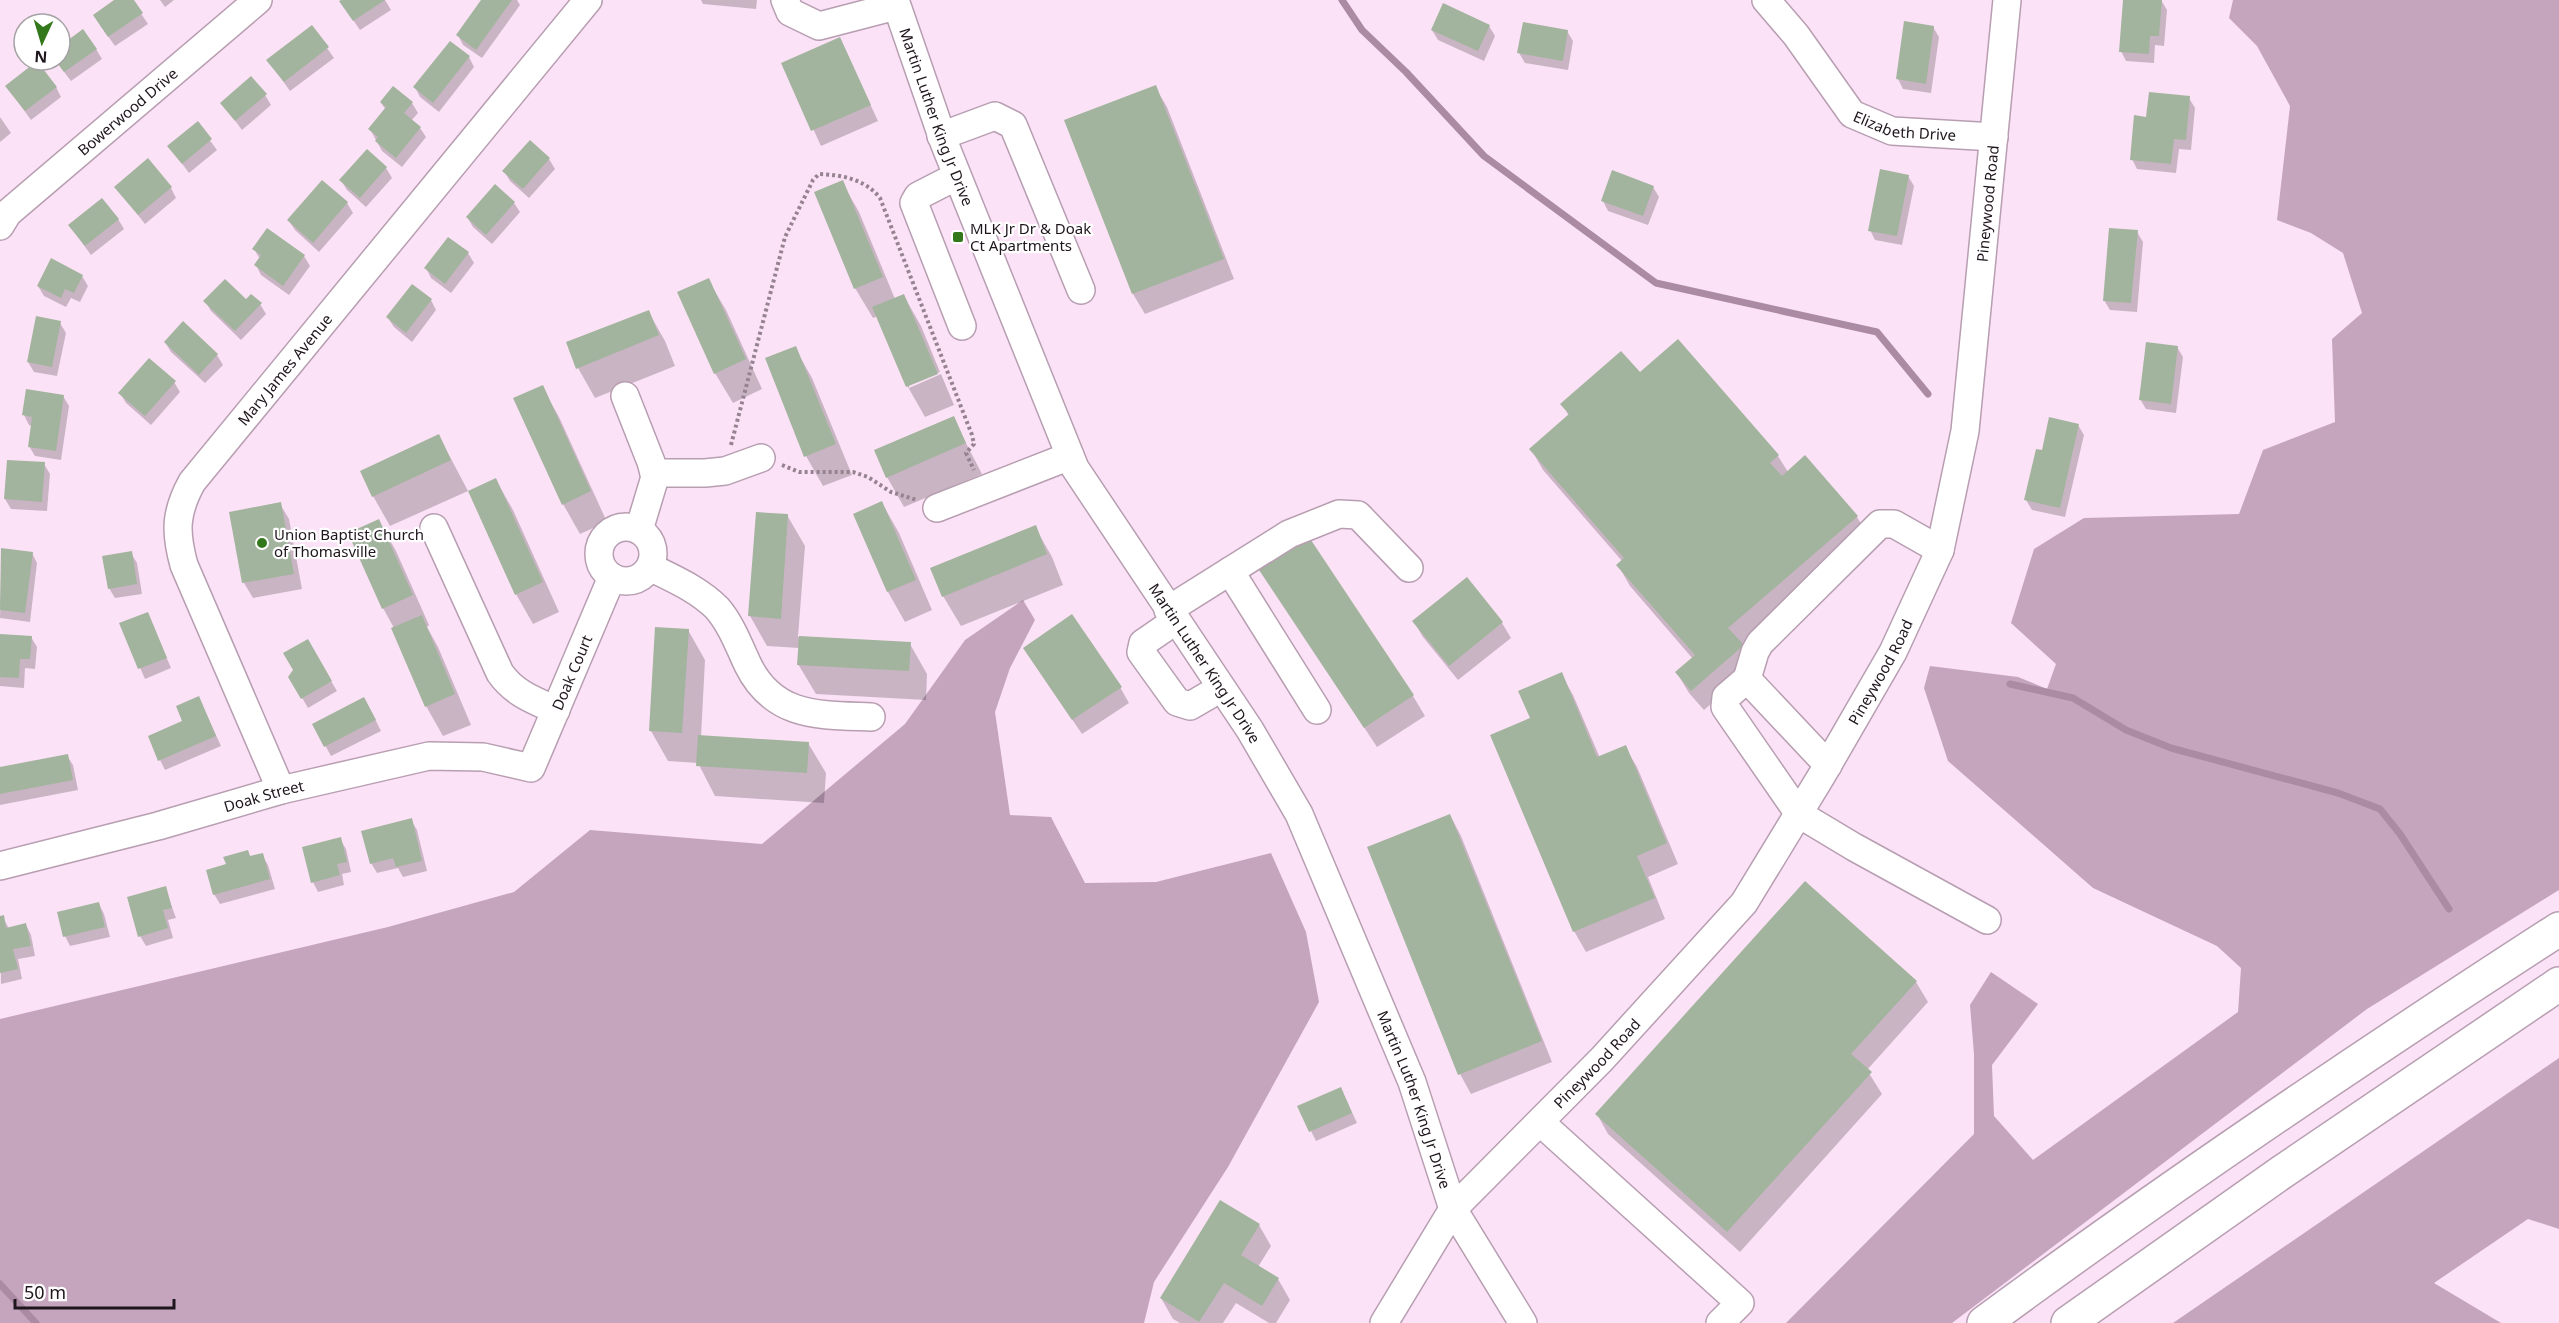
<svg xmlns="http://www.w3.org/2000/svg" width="2559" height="1323" viewBox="0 0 2559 1323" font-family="'Noto Sans',sans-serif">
<rect width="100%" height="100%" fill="#fce2f6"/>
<g fill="#c5a5be">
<polygon points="2233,0 2559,0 2559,890 2367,1009 1952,1323 1786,1323 1974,1134 1974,1054 1970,1005 1991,972 2038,1004 1992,1065 1994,1116 2033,1160 2238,1012 2241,968 2217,946 2093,888 1948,761 1924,688 1930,666 2018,677 2047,689 2056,664 2011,623 2034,549 2084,518 2239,514 2263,450 2335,422 2332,339 2362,313 2343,253 2311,233 2277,220 2290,106 2257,46 2229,18"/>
<polygon points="1023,600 1035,620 1010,668 995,712 1010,815 1051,817 1085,883 1156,882 1271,853 1306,932 1319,1002 1228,1167 1154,1282 1144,1323 0,1323 0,1019 388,927 514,892 590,830 762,844 905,724 965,640"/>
<polygon points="2559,1058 2559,1229 2528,1219 2434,1283 2501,1323 2173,1323"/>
</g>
<g fill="#0003">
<polygon points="117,0 132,0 148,24 115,46 100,25"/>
<polygon points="160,0 174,0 165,7"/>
<polygon points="343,0 385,0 391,10 360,30 347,11"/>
<polygon points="483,0 517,0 520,5 482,58 463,45 458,35"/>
<polygon points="701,0 757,0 756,9 703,4"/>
<polygon points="2125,0 2161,0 2167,10 2164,46 2155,45 2154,63 2126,61 2121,51"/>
<polygon points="1489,26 1495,36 1484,61 1438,40 1432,30"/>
<polygon points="312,27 334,58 290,91 268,60"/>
<polygon points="1933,27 1939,37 1931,93 1903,89 1898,79"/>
<polygon points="1567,31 1573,41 1568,70 1525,63 1519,53"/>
<polygon points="840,39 878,121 821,146 783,63"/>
<polygon points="60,47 96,49 102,59 71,81 55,60 60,60"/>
<polygon points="469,57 474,67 439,112 420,97 415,87"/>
<polygon points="7,87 56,87 61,97 31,120"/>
<polygon points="1155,87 1167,107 1234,279 1145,314 1133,294 1066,121"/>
<polygon points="265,95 271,105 242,130 222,103"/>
<polygon points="2189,98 2195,108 2191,150 2179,149 2176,173 2137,169 2132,159 2148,118"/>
<polygon points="381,103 412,103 418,113 411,121 420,128 426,137 402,167 382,151 370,129 386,110"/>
<polygon points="0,117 11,133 0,142"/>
<polygon points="197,123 217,150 189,173 169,146"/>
<polygon points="367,151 386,168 392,178 366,207 347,190 341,180"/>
<polygon points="549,159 555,169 529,198 510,181 504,171"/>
<polygon points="1908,176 1914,186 1902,245 1875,240 1870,230"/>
<polygon points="842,182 859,212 895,299 904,296 921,326 940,372 909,385 909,388 941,374 954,405 925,417 908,387 878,316 873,318 855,288 816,193"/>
<polygon points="116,187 171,188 176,198 145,224"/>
<polygon points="1653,187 1659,197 1648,225 1608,211 1603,201"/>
<polygon points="347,203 353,213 319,252 295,230 289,221"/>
<polygon points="514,203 520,212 492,244 473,227 467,217"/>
<polygon points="118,219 124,229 91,255 70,226"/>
<polygon points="2137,232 2143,242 2137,312 2110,310 2104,300"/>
<polygon points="254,249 304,256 310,266 289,295 261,275 256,265 260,259"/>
<polygon points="468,253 474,263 451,293 431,278 426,268"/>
<polygon points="82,276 88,286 80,302 71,298 66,307 44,296 38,286"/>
<polygon points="708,280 726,310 762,389 733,403 715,373"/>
<polygon points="431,300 436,310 412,342 394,327 388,318"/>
<polygon points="205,301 246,301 260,304 266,314 241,340 211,311"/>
<polygon points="648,311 665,341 675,366 595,398 578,368"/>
<polygon points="60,323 66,333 57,376 34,372 28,362"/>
<polygon points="183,323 217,355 223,365 205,383 171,352 165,342"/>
<polygon points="1678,341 1778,456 1788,472 1857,517 1869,537 1742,646 1754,667 1704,710 1689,693 1677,673 1693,659 1630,586 1618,565 1622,561 1543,470 1531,449 1569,416 1562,404 1640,375"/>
<polygon points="2177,347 2183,357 2176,413 2146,409 2140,399"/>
<polygon points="795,348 812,378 852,475 823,486 806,456"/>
<polygon points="174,382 180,392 151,425 126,403 120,393"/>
<polygon points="542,387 559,417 607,522 580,534 563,504"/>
<polygon points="63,396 69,406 61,460 35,456 29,446 32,426 29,425 24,415"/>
<polygon points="953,418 982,474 904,507 887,477"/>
<polygon points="2078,425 2084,435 2065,517 2032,510 2026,500 2043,452"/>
<polygon points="439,436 468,491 390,526 373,496"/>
<polygon points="44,464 50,474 47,511 11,509 5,499"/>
<polygon points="496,480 513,510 559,612 533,624 516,594"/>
<polygon points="882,503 899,533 932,610 905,622 888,592 855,515"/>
<polygon points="280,504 289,519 302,589 253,598 244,583 231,513"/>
<polygon points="787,515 805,546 798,637 910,644 927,674 926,700 816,694 798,664 799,648 767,646 750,616"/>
<polygon points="379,521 396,551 429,625 427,627 438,647 471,725 443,736 426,706 394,628 383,608"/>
<polygon points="1035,527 1052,557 1063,585 961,626 943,596"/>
<polygon points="2,549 32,553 37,563 30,622 0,618"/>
<polygon points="131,553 137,563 142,594 115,598 109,588"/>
<polygon points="1259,568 1413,696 1425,716 1377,747"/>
<polygon points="1467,580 1502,623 1511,638 1458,680 1423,637 1414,622"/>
<polygon points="148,614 171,668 145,679 121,624"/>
<polygon points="688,630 705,660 701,737 808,743 826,773 824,803 715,796 698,763 668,761 651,731"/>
<polygon points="0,635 31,637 37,647 35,669 25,668 24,688 0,686"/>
<polygon points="307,641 337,691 308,708 290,677"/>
<polygon points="1034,663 1120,687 1129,703 1082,734"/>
<polygon points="1561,674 1573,695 1600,758 1625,747 1637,767 1678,864 1648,877 1665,919 1586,952 1574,931 1532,719"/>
<polygon points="199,698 221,746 165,770 160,760"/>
<polygon points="370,709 381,731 331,756 314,725"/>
<polygon points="67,756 73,765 78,790 0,805 0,768"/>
<polygon points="1450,815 1461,836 1552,1062 1471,1094 1460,1074"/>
<polygon points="411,820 417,830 427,871 403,877 398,868 377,873 371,863"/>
<polygon points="340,839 346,849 351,872 342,874 344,885 318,892 313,882"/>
<polygon points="248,852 251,858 262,855 268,865 275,889 220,904 214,894 227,865"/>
<polygon points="165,888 176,918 168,920 173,938 146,946 140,936"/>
<polygon points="99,904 104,914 110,937 70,946 65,936"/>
<polygon points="3,917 9,929 26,925 31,935 35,956 18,959 22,979 1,984 0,918"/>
<polygon points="1916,982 1928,1002 1867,1070 1882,1094 1740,1252 1608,1134 1597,1114"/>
<polygon points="1346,1099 1357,1123 1316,1141 1311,1131"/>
<polygon points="1259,1225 1271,1246 1258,1267 1278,1279 1290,1300 1276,1323 1269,1323 1236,1303 1223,1323 1180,1323 1173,1319 1161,1298"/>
</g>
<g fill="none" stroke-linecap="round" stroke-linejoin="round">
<g stroke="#aa8ba3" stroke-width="7">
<polyline points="1342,0 1362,30 1406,72 1484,156 1656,283 1877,332 1928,394"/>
<polyline points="2010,684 2073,698 2126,730 2171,748 2338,793 2380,809 2400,834 2449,909"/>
<polyline points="0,1284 36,1323"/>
</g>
</g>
<g fill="#a2b49d">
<polygon points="114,0 134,0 143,13 108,37 93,15"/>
<polygon points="385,0 353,21 339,1 341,0"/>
<polygon points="481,0 512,0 476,50 456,35"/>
<polygon points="2123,0 2162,0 2159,36 2150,36 2149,54 2119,52"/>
<polygon points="1443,3 1490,25 1478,51 1431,30"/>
<polygon points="1904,21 1934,26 1926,84 1896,79"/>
<polygon points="1523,22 1568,30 1563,61 1517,53"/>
<polygon points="312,25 329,47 284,82 266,60"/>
<polygon points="83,29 97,49 64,72 55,60 60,60 60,46"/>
<polygon points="840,37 871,105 811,131 781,63"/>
<polygon points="450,41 470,56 433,103 413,87"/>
<polygon points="37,61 57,87 25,111 5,86"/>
<polygon points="251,76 267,94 235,121 220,103"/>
<polygon points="1156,85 1224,259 1132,294 1064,120"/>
<polygon points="393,86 413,102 404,113 421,127 396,158 375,141 378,137 368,129 386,107 380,102"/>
<polygon points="2149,92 2190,96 2186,140 2174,139 2171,164 2130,160 2134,115 2146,117"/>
<polygon points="198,121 212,139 182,164 167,146"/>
<polygon points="530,140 550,158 523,189 502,171"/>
<polygon points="367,149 387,167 360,198 339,180"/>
<polygon points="148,158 172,187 138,215 114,187"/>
<polygon points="1880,169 1909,175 1897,236 1868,231"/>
<polygon points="1612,170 1654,186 1643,216 1601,201"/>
<polygon points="322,180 348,202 313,243 287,220"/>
<polygon points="843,180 883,277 854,289 814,192"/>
<polygon points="495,184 515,202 486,235 466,217"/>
<polygon points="102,198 119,219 85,246 68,225"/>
<polygon points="267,228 305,255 283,286 254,265 261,255 252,249"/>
<polygon points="2109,228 2138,230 2131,303 2103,301"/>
<polygon points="448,237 469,252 445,284 424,268"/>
<polygon points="51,258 83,275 74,293 65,289 61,298 37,286"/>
<polygon points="709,278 746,359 714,374 677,292"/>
<polygon points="225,279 246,299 251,294 262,303 235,331 203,301"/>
<polygon points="412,284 432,299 406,333 386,317"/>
<polygon points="904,294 938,374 906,387 872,307"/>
<polygon points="649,310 659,335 576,369 566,342"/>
<polygon points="36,316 61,321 52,367 27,362"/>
<polygon points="183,321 218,354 199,375 164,342"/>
<polygon points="1678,339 1779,455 1770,463 1782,476 1805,455 1858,516 1728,628 1744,645 1691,691 1675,672 1695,655 1616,565 1624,558 1529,449 1569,414 1560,404 1621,351 1640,372"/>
<polygon points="2146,342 2178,346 2171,404 2139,400"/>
<polygon points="796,346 836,444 804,457 765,358"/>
<polygon points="149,358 176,381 145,416 118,393"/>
<polygon points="543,385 591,491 562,505 513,398"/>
<polygon points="26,389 64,395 56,451 28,447 32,417 22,415"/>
<polygon points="954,416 966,443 886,478 874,450"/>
<polygon points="2049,417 2079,424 2060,508 2024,500 2036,449 2042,450"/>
<polygon points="439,434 451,460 372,497 360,471"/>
<polygon points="7,460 45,462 42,502 4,499"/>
<polygon points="496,478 543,582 515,595 468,491"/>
<polygon points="882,501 916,580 887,592 853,514"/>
<polygon points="281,502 294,574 242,583 229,512"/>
<polygon points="756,512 788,514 781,619 748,616"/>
<polygon points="379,519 413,595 382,609 348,533"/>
<polygon points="1036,525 1047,554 942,597 930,568"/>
<polygon points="1307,534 1414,695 1364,728 1257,567"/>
<polygon points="1,548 33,552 25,613 0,610"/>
<polygon points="132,551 137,584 108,589 102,556"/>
<polygon points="1467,577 1503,622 1449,666 1412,621"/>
<polygon points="148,612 167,658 138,669 119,623"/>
<polygon points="1072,614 1122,687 1072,720 1023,648"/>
<polygon points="422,615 455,694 425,707 391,628"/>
<polygon points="655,627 689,629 682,733 649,731"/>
<polygon points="0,634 32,636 30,659 20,659 19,678 0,677"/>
<polygon points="799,636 911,642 909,671 797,665"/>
<polygon points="308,639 332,681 301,699 288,677 293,670 283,653"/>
<polygon points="1562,672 1597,757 1626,745 1667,843 1637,856 1655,898 1573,932 1490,735 1530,718 1518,691"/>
<polygon points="199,696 216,736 158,761 148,736 182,721 176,706"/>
<polygon points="364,697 376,720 324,747 312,724"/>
<polygon points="698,735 809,742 807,773 696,766"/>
<polygon points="68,754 73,780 0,794 0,767"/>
<polygon points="1450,814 1542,1041 1458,1075 1367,847"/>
<polygon points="412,818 422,861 396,867 393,858 370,864 361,831"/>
<polygon points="341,837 347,862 337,864 340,875 311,883 302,847"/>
<polygon points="248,850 250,856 263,853 270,879 213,895 206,870 226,864 223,857"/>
<polygon points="1805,881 1917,981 1851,1054 1872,1072 1727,1232 1595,1114"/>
<polygon points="166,886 172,908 163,910 168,928 138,937 127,897"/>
<polygon points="99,902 105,927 63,937 57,912"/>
<polygon points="4,915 6,928 26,923 31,946 13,949 18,969 0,973 0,916"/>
<polygon points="1341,1087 1352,1113 1309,1132 1297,1106"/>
<polygon points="1220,1200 1260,1224 1241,1255 1279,1278 1262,1306 1224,1283 1199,1322 1160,1298"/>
</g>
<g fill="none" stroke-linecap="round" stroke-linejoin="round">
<g stroke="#b79eb1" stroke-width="30">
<g id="minor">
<polyline points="785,0 790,12 819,26 896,6"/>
<path id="s1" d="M895,0L945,145L1075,468L1250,730L1299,814L1412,1082L1453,1209L1523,1323"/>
<path id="s2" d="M1766,0L1796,35L1852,114L1892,131L1994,137"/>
<polyline points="941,136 995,116 1013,125 1081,290"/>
<polyline points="957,176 918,196 914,203 962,326"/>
<path id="s3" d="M0,226L8,213L258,0"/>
<polyline points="625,396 651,462 655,477 639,530"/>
<polyline points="654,473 705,473 725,471 761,458"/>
<polyline points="937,508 1070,456"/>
<circle cx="626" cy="554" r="27"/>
<path d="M434,528L500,673C514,693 533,700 556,710"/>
<path d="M650,567C674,579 698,589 717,608C731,624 739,646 748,665C774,718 820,715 871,717"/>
<polyline points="1230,571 1317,710"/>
<polyline points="1168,610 1289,534 1339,514 1358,515 1409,568"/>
<polyline points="1175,621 1143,643 1141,652 1177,702 1190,706 1221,688"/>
<polyline points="1747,679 1755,652 1760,643 1880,524 1894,524 1940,550"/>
<polyline points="1828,765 1747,679 1726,697 1725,707 1799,814 1854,847 1987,920"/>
<path id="s4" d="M281,790L184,565C175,532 175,513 192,482L588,0"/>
<path id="s5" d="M0,866L158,826L281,790L429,756L483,757L531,768L612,577"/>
<polyline points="1540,1122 1740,1303 1720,1323"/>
<path id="s6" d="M1384,1323L1453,1209L1602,1059L1744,903L1822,775L1893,652L1940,550L1965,431L2007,0"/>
</g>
</g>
<g stroke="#b79eb1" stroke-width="36">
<g id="highway">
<path d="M1984,1323C2171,1185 2364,1055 2559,929"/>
<polyline points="2068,1323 2282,1172 2559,984"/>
</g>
</g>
<g stroke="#958391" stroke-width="4" stroke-dasharray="3 3" stroke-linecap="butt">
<path d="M731,445L785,237L813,180L819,174C842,175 865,179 880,198L972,435L974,444L966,453L974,470"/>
<polyline points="782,465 799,472 853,472 868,477 891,492 917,500"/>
</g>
<use href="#minor" stroke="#fff" stroke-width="27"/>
<use href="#highway" stroke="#fff" stroke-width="33"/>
</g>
<g fill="#33781b" stroke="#fff" stroke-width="2">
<rect x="952" y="231" width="12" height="12" rx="3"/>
<circle cx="262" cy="543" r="6"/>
</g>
<g text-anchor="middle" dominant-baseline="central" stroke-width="4.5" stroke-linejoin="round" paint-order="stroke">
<g font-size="15" fill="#1f161d" stroke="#fff">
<text stroke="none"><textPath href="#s3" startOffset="172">Bowerwood Drive</textPath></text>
<text stroke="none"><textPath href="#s1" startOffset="124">Martin Luther King Jr Drive</textPath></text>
<text stroke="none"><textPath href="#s2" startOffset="198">Elizabeth Drive</textPath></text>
<text stroke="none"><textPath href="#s6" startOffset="1310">Pineywood Road</textPath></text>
<text stroke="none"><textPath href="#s4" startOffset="477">Mary James Avenue</textPath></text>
<text stroke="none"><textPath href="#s1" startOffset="736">Martin Luther King Jr Drive</textPath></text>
<text stroke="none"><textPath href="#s6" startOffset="824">Pineywood Road</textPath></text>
<text stroke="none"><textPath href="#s5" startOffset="650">Doak Court</textPath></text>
<text stroke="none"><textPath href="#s5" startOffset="273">Doak Street</textPath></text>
<text stroke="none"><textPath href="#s6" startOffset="338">Pineywood Road</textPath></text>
<text stroke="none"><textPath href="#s1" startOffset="1222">Martin Luther King Jr Drive</textPath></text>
</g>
<g font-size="15" fill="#1f161d" stroke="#fff" text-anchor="start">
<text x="970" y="228">MLK Jr Dr &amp; Doak<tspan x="970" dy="17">Ct Apartments</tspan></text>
<text x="274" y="534">Union Baptist Church<tspan x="274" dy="17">of Thomasville</tspan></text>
</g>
</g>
<g transform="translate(42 42) rotate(184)"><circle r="28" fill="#ffffff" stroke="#a5a2a5" stroke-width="1.5"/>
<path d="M0-4.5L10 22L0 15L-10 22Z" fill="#33781b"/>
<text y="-9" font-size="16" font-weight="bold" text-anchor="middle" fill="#1f161d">N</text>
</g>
<path d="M15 1299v9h159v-9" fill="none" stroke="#1f161d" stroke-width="3"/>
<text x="24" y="1299" font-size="18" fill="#1f161d" stroke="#ffffff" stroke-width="4.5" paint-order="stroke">50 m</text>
</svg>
